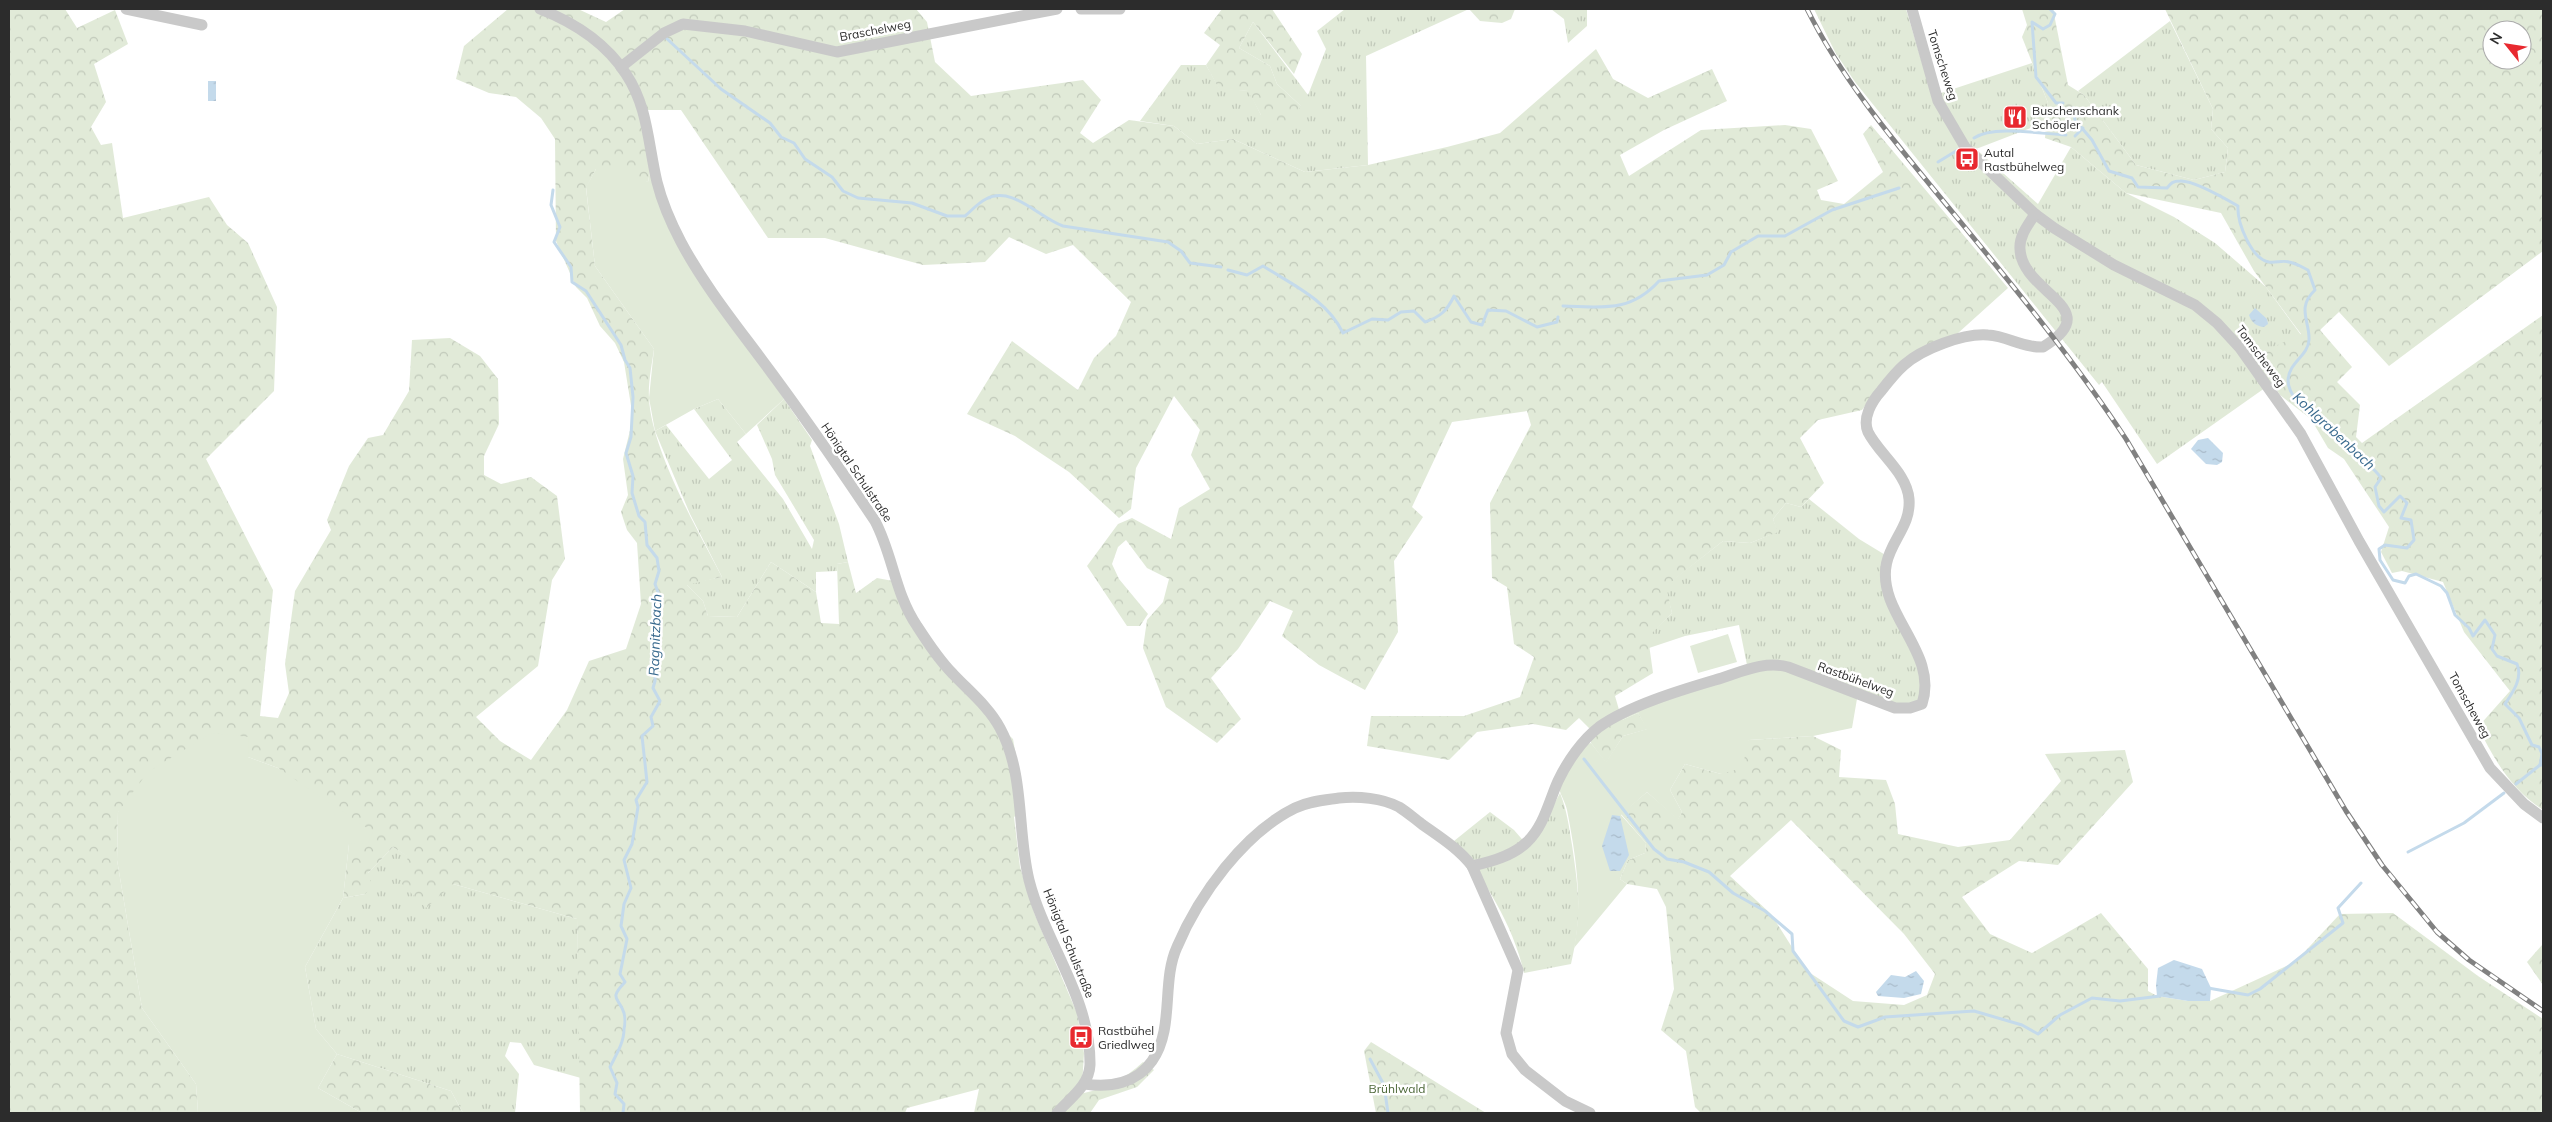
<svg xmlns="http://www.w3.org/2000/svg" width="2552" height="1122" viewBox="0 0 2552 1122" font-family="Mulish,sans-serif">
<defs>
<pattern id="grass-tufts" width="24" height="20" patternUnits="userSpaceOnUse" patternTransform="scale(1.25)"><rect width="24" height="20" fill="#e1ead8"/><path d="M3 7l-1-3M5 7V3M7 7l1-3M15 17l-1-3M17 17v-4M19 17l1-3" fill="none" stroke="#c1c9ba"/></pattern>
<pattern id="forest-crowns" width="20" height="18" patternUnits="userSpaceOnUse" patternTransform="scale(1.25)"><rect width="20" height="18" fill="#e1ead8"/><path d="M2 6a3 3 0 1 1 6 0M12 15a3 3 0 1 1 6 0" fill="none" stroke="#c1c9ba"/></pattern>
<pattern id="water-ripples" width="26" height="14" patternUnits="userSpaceOnUse" patternTransform="scale(1.25)"><rect width="26" height="14" fill="#c4daeb"/><path d="M2 4q2-2 4 0t4 0M15 11q2-2 4 0t4 0" fill="none" stroke="#a9bbca"/></pattern>
</defs>
<rect width="100%" height="100%" fill="#fff"/>
<g fill="url(#grass-tufts)">
<polygon points="1345,9 1469,9 1366,56 1368,165 1305,172 1233,139 1197,144 1174,126 1140,121 1181,65 1206,65 1219,88 1249,91 1261,115 1301,106 1277,84 1270,66 1239,48 1253,22 1308,95 1326,49 1317,31"/>
<polygon points="1551,9 1587,9 1587,26 1568,43 1564,19"/>
<polygon points="1814,9 1906,9 1932,96 2032,63 2048,103 2046,122 1976,149 2038,204 2071,147 2126,193 2174,217 2215,243 2266,287 2301,335 2255,356 2272,383 2157,464 2102,382 2099,385 1855,82 1835,52"/>
<polygon points="2170,21 2213,109 2211,129 2228,148 2225,172 2194,180 2136,165 2084,95 2078,91"/>
<polygon points="718,399 746,434 737,442 783,499 812,549 814,540 775,475 772,459 757,425 784,399 812,440 810,446 839,524 848,562 837,564 837,571 816,572 816,592 771,562 737,617 708,616 703,601 686,584 722,577 690,514 655,431 666,425 709,479 732,460 694,409"/>
<polygon points="1809,499 1859,539 1887,556 1884,576 1926,691 1910,708 1748,670 1739,625 1685,636 1649,648 1647,637 1672,613 1665,586 1723,541 1750,543 1777,532 1773,519 1786,503 1801,507"/>
<path d="M1560,793C1567,810 1569,827 1572,845C1579,893 1582,916 1571,964L1524,973C1513,924 1484,879 1454,841L1490,812L1514,830L1528,846L1548,816Z"/>
<polygon points="393,847 453,884 577,919 581,1078 534,1065 521,1043 510,1042 505,1056 519,1074 515,1113 463,1113 451,1091 337,1054 316,1029 305,967 343,898 365,894 368,873"/>
</g>
<g fill="url(#forest-crowns)" fill-rule="evenodd">
<path d="M9,9H65L77,28L115,10L128,44L94,64L106,102L91,127L101,145L112,143L123,218L209,197L227,225L248,243L277,307L274,391L206,459L273,590L260,716L278,718L289,693L285,664L295,591L331,530L327,520L349,466L368,438L383,435L409,391L412,340L450,338L480,356L498,379L499,424L484,456V475L501,484L531,477L557,496L565,559L552,580L538,666L476,717L500,741L531,760L567,710L589,661L626,649L641,604L637,543L627,530L621,512L628,495L623,459L633,418L624,362L615,343L600,326L587,298L576,287L556,241L555,139L541,118L516,97L489,93L456,79L464,46L508,9H578L606,22L625,9H916L927,22L935,62L971,96L1083,80L1101,100L1080,133L1093,143L1129,120L1174,126L1197,144L1233,139L1305,172L1368,165L1447,147L1500,133L1596,49L1613,79L1648,98L1712,69L1727,101L1664,130L1620,155L1629,176L1701,130L1785,125L1811,129L1838,181L1817,190L1821,200L1844,204L1883,172L1863,134L1871,125L2008,288L1957,334L1933,342L1876,391L1862,410L1818,420L1800,438L1824,483L1801,507L1786,503L1773,519L1778,532L1750,543L1723,541L1666,586L1672,613L1648,637L1653,673L1615,696L1622,720L1638,713L1648,729L1623,736L1606,763L1591,743L1590,729L1579,718L1566,730L1533,724L1477,732L1449,760L1367,746L1371,716H1464L1520,697L1534,657L1514,644L1507,587L1492,578L1490,503L1531,425L1527,411L1452,422L1412,507L1423,517L1394,561L1398,632L1365,690L1319,665L1282,636L1293,611L1270,601L1238,649L1211,678L1241,719L1217,743L1166,707L1143,648L1147,620L1163,602L1169,579L1147,568L1126,540L1118,547L1112,564L1119,579L1148,614L1140,626H1127L1087,566L1118,524L1132,518L1171,539L1179,508L1210,489L1191,455L1200,430L1174,396L1136,468L1131,509L1119,518L1069,472L1015,436L967,414L1012,341L1078,390L1094,358L1116,336L1131,302L1073,245L1046,254L1009,237L985,262L923,265L825,238H768L681,110H638L651,166L648,182L596,169L586,188L595,266L654,349C652,364 648,382 649,398C651,449 698,531 722,577L687,585L703,601L708,616L737,617L771,562L816,592L821,623L839,624L837,564L848,562L856,593L877,578L893,581L954,682L1013,739L1025,808L1014,817L1020,867L1035,915L1077,1013L1084,1053L1082,1087L1084,1093C1106,1088 1126,1078 1143,1062L1154,1070L1137,1087L1099,1100L1090,1113H974L979,1089L907,1108L905,1113H580L577,919L453,884L426,908L401,883L408,857L393,847L368,873L372,887L365,894L343,898L349,844L278,768L248,757L118,812L117,860L142,1008L196,1084L198,1113H9Z"/>
<polygon points="1222,9 1272,9 1302,54 1294,74 1253,22 1239,48 1270,66 1277,84 1301,106 1286,130 1261,115 1248,91 1219,89 1206,65 1220,45 1204,33"/>
<polygon points="1469,9 1515,9 1511,19 1502,23 1480,21"/>
<path d="M2022,9H2053L2068,85L2084,95L2136,165L2194,180L2225,172L2228,148L2211,129L2213,109L2165,9H2543V251L2389,366L2339,312L2320,330L2352,367L2337,382L2360,405L2356,437L2362,443L2543,315V810C2511,789 2495,761 2478,727L2510,691L2464,632L2443,582L2402,571L2392,573L2381,552L2389,527L2344,459L2328,448L2311,419L2280,395L2254,356L2301,334L2254,271L2221,213L2126,193L2071,147L2045,138L2048,103L2022,37L2027,25ZM2492,30H2522V60H2492Z"/>
<path d="M1813,736L1841,750L1839,777L1886,780L1895,804L1898,834L1958,847L2010,840L2061,781L2045,754L2125,750L2133,782L2058,865L2019,861L1962,897L1990,934L2032,953L2101,913L2148,969V991L2157,996L2188,1001H2210L2295,962L2340,914L2393,913L2478,976L2543,1019V1113H1701L1695,1107L1686,1051L1661,1030L1674,989L1666,907L1657,889L1627,884L1620,879L1628,860L1645,853L1646,843L1621,814L1647,792L1678,819L1682,812L1670,790L1685,764L1721,774L1749,740ZM1791,820L1904,934L1935,974L1927,995L1904,1005L1853,1001L1807,971L1771,914L1730,876Z"/>
<polygon points="2542,945 2543,946 2543,985 2527,962"/>
<polygon points="1371,1042 1486,1113 1376,1113 1364,1051"/>
<polygon points="337,1054 451,1091 463,1113 362,1113 318,1088"/>
</g>
<g fill="#e1ead8">
<polygon points="614,165 648,182 651,166 680,241 784,399 746,434 718,399 694,409 655,431 649,398 654,349 595,266 586,187 596,169"/>
<polygon points="1728,634 1737,662 1698,673 1690,646"/>
<path d="M1770,663L1858,693L1852,728L1813,736L1749,740L1742,768L1721,774L1685,764L1670,790L1682,812L1678,820L1647,792L1621,815L1646,843L1645,853L1628,860L1620,879L1627,884L1574,948C1583,902 1576,856 1567,810C1565,800 1557,791 1559,781C1560,772 1577,753 1582,745L1591,743L1606,762L1623,736L1647,729L1638,713L1622,720L1621,716Z"/>
<polygon points="212,733 249,737 248,757 278,768 373,832 368,843 349,844 343,898 305,967 316,1029 337,1054 318,1088 362,1113 198,1113 196,1084 142,1008 117,860 118,812 148,772"/>
</g>
<g fill="url(#water-ripples)">
<rect x="208" y="81" width="8" height="20"/>
<path d="M2255,308L2267,319L2268,324L2264,327C2257,327 2251,322 2249,315Z"/>
<polygon points="2208,438 2223,453 2222,462 2217,465 2206,464 2191,449 2198,440"/>
<polygon points="1612,815 1620,816 1629,855 1620,871 1610,871 1602,846"/>
<polygon points="2174,960 2202,969 2211,988 2210,1001 2188,1001 2157,996 2156,985 2158,968"/>
<polygon points="1916,971 1924,981 1921,994 1904,998 1878,996 1876,992 1891,975 1905,977"/>
</g>
<g fill="none" stroke-linecap="round" stroke-linejoin="round">
<g stroke="#c4daeb" stroke-width="3">
<polyline points="2050,9 2055,14 2050,25 2043,29 2032,22 2036,77 2056,103 2063,103"/>
<path d="M665,37L721,89L770,123L781,137L794,143L805,159L832,177L843,191L858,198L912,203L947,216H965C971,211 978,203 986,199C1012,185 1038,217 1063,226L1168,242L1181,251L1190,263L1221,267"/>
<path d="M2073,108L2075,120L2092,140L2109,171L2132,178L2138,187L2167,188C2171,183 2173,181 2180,181C2193,180 2226,199 2238,206C2237,222 2251,259 2269,262C2276,263 2283,260 2289,262C2295,263 2302,267 2308,270L2315,290C2296,308 2310,321 2309,340C2308,356 2289,362 2288,380C2288,387 2292,396 2297,400C2301,404 2307,404 2311,407C2329,421 2342,442 2359,457C2367,464 2375,469 2381,478L2375,487L2379,506L2384,512L2400,496L2407,503L2401,518L2411,520L2414,540L2407,548L2385,545L2379,549L2380,560L2393,580L2405,583L2409,576L2416,574L2441,586L2447,593L2455,615L2469,628L2473,636L2485,620L2495,635L2492,649L2497,656L2517,664C2523,678 2513,692 2505,704L2519,718L2532,745L2539,747L2542,754L2540,765H2543"/>
<polyline points="2075,136 2083,128"/>
<path d="M1974,138C1994,125 2041,134 2066,135"/>
<polyline points="1938,162 1961,148"/>
<path d="M553,190L551,205L560,227L554,242L571,267L572,282L586,291L621,345L625,360L630,368L633,397L631,437L626,453L633,476L632,493L639,516L645,522L647,545L657,558L659,571L655,584L659,595L655,607V681L653,688L660,701L651,717L653,726L642,736L647,782L636,800L638,807L632,844L624,860L631,888L624,904L621,926L627,939L620,974L625,982C608,1000 619,997 624,1013C625,1017 625,1025 624,1029C624,1043 616,1055 610,1067L617,1083L615,1094L624,1104L623,1113"/>
<path d="M1228,270L1247,275L1263,266C1293,285 1327,300 1343,333L1372,319L1388,320L1401,312L1414,311L1425,322C1440,317 1447,311 1454,296L1471,322L1482,325L1488,310L1506,311L1537,327L1557,322L1558,317"/>
<path d="M1563,306C1602,307 1630,313 1659,281L1707,275L1724,265L1731,252L1758,236H1785L1832,210L1899,188"/>
<polyline points="1584,759 1654,849 1667,859 1684,862 1709,872 1733,893 1765,911 1792,934 1793,951 1844,1021 1858,1027 1885,1017 1974,1011 2022,1025 2038,1034 2060,1015 2092,998 2120,1001 2160,996"/>
<polyline points="2516,784 2540,765"/>
<polyline points="2408,852 2464,823 2504,793"/>
<polyline points="2208,988 2248,995 2260,989 2343,923 2338,908 2361,883"/>
<polyline points="1370,1059 1384,1085 1388,1113"/>
</g>
<g stroke="#c9c9c9" stroke-width="11">
<polyline points="126,9 202,25"/>
<path d="M540,9C573,22 606,43 626,74C648,107 648,144 657,182C662,202 671,223 681,242C704,285 733,321 762,360C801,412 839,467 875,521C893,555 895,594 917,626C928,643 939,660 953,674C969,691 989,707 1000,728C1025,774 1017,831 1029,880C1045,943 1091,998 1090,1065C1089,1086 1070,1098 1057,1113"/>
<polyline points="1081,9 1120,9"/>
<polyline points="1912,9 1938,101 1965,147 2035,214 2054,228 2114,265 2195,305 2217,323 2240,348 2301,434 2359,541 2490,768 2524,804 2543,818"/>
<polyline points="621,67 664,33 683,24 745,31 837,52 1057,9"/>
<path d="M1472,866C1491,862 1513,856 1527,842C1544,826 1549,801 1558,781C1567,762 1582,740 1599,727C1628,706 1681,690 1715,680C1739,673 1764,660 1788,667L1895,708H1910L1922,704C1935,665 1903,634 1890,599C1872,549 1912,536 1909,499C1907,473 1879,454 1868,432C1862,418 1872,401 1881,391C1888,382 1896,372 1904,365C1922,349 1963,333 1988,335C2007,336 2023,348 2043,347C2108,308 2022,294 2020,249C2019,236 2028,225 2035,214"/>
<path d="M1085,1084C1110,1088 1137,1083 1152,1061C1175,1028 1161,982 1177,947C1199,895 1244,833 1295,808C1309,801 1325,800 1339,798C1358,796 1382,798 1399,807C1407,812 1415,819 1423,825C1440,837 1459,849 1472,866L1518,970L1506,1033L1512,1054L1525,1070L1565,1101L1590,1113"/>
</g>
<g stroke="#818181" stroke-width="5">
<path id="rail" d="M1807,9C1845,85 1900,148 1954,214C2014,287 2074,360 2126,439L2346,811L2382,865L2437,932L2469,960L2543,1011"/>
</g>
<use href="#rail" stroke="#fff" stroke-width="3" stroke-dasharray="9" stroke-linecap="butt"/>
</g>
<defs>
<g id="restaurant-square" transform="scale(1.25)"><rect x="-9" y="-9" width="18" height="18" rx="4" fill="#e8292f" stroke="#fff"/><path d="M-5-6h1v4h1v-4h1v4h1v-4h1v5L-1.5 .5V6h-2V.5L-5-1ZM5-6V6H3V1.5H1.5Q1.5-4 5-6Z" fill="#fff"/></g>
<g id="bus-square" transform="scale(1.25)"><rect x="-9" y="-9" width="18" height="18" rx="4" fill="#e8292f" stroke="#fff"/><path d="M-5-6H5V4H4V6H2V4H-2V6H-4V4H-5ZM-3.5-4V0h7V-4ZM-3.5 1.2v1.5H-2V1.2ZM2 1.2v1.5H3.5V1.2Z" fill="#fff"/></g>
</defs>
<g fill-rule="evenodd">
<use href="#restaurant-square" x="2015" y="117"/>
<use href="#bus-square" x="1967" y="159"/>
<use href="#bus-square" x="1081" y="1037"/>
</g>
<g text-anchor="middle" dominant-baseline="central" stroke-width="5" stroke-linejoin="round" paint-order="stroke">
<g font-size="12" fill="#2c2c2c" stroke="#fff">
<text transform="translate(875 30) rotate(-11)">Braschelweg</text>
<text transform="translate(1943 65) rotate(72)">Tomscheweg</text>
<text transform="translate(2261 356) rotate(53)">Tomscheweg</text>
<text transform="translate(857 472) rotate(56)">Hönigtal Schulstraße</text>
<text transform="translate(1856 679) rotate(20)">Rastbühelweg</text>
<text transform="translate(2470 705) rotate(61)">Tomscheweg</text>
<text transform="translate(1069 943) rotate(68)">Hönigtal Schulstraße</text>
</g>
<g font-size="12" fill="#2c2c2c" stroke="#fff" text-anchor="start">
<text x="2032" y="110">Buschenschank<tspan x="2032" dy="14">Schögler</tspan></text>
<text x="1984" y="152">Autal<tspan x="1984" dy="14">Rastbühelweg</tspan></text>
<text x="1098" y="1030">Rastbühel<tspan x="1098" dy="14">Griedlweg</tspan></text>
</g>
<g font-size="12" fill="#4d6839" stroke="#fff">
<text x="1397" y="1088">Brühlwald</text>
</g>
<g font-size="14" font-style="italic" fill="#396a8e" stroke="#fff">
<text transform="translate(2334 431) rotate(43)">Kohlgrabenbach</text>
<text transform="translate(655 635) rotate(-88)">Ragnitzbach</text>
</g>
</g>
<rect width="2552" height="1122" fill="none" stroke="#2c2c2c" stroke-width="20"/>
<g transform="translate(2507 45) rotate(300)"><circle r="24" fill="#ffffff" stroke="#ababab"/>
<path d="M0-4L9 19L0 12L-9 19Z" fill="#e8292f"/>
<text y="-8" font-size="14" font-weight="bold" text-anchor="middle" fill="#2c2c2c">N</text>
</g>
</svg>
